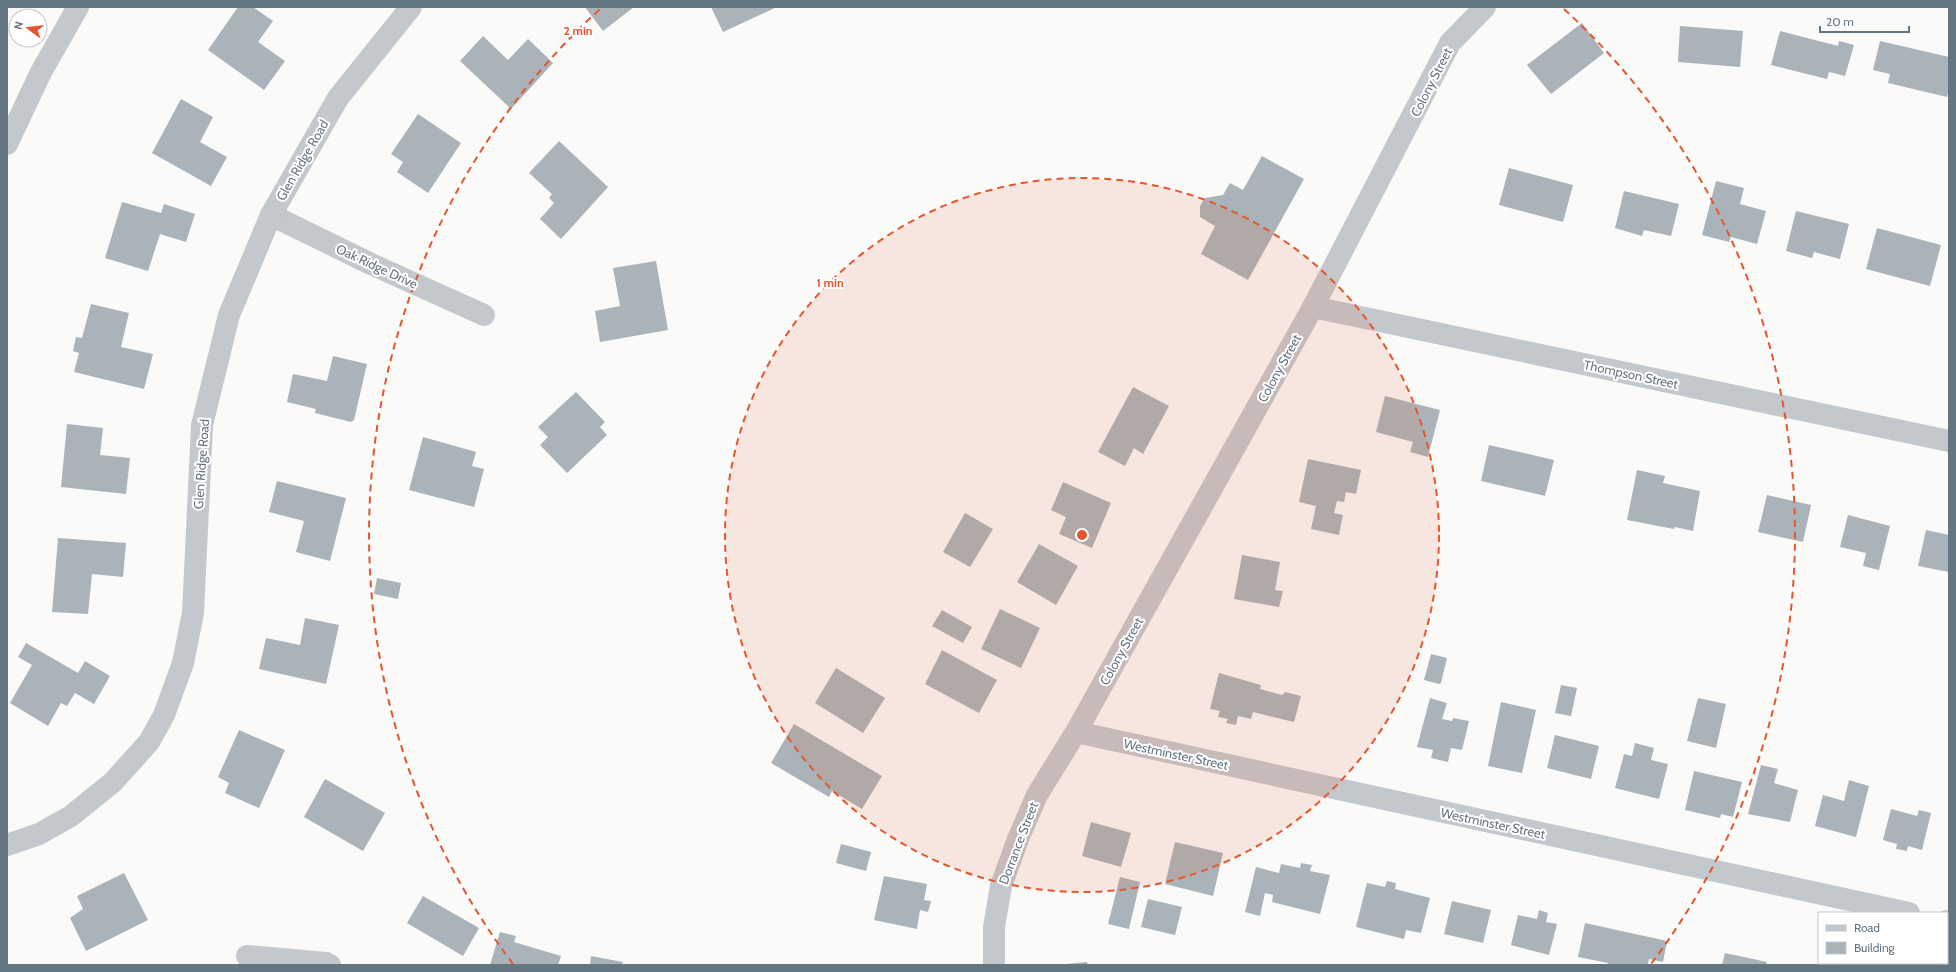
<svg xmlns="http://www.w3.org/2000/svg" width="1956" height="972" viewBox="0 0 1956 972" font-family="Cabin,sans-serif">
<rect width="100%" height="100%" fill="#fafaf8"/>
<g fill="#aab3b9">
<polygon points="238,7 253,7 273,21 258,42 285,61 264,90 208,50"/>
<polygon points="585,7 634,7 603,31"/>
<polygon points="711,7 777,7 723,32"/>
<polygon points="1582,23 1604,53 1551,94 1527,65"/>
<polygon points="1680,26 1743,31 1740,67 1678,62"/>
<polygon points="1780,31 1838,46 1839,41 1854,45 1845,76 1829,72 1827,79 1771,65"/>
<polygon points="483,36 508,60 528,39 553,63 511,109 460,61"/>
<polygon points="1880,41 1949,57 1949,89 1947,97 1888,83 1890,74 1873,70"/>
<polygon points="181,99 213,117 200,142 227,157 211,186 152,153"/>
<polygon points="418,114 461,143 428,193 397,172 403,162 391,154"/>
<polygon points="559,141 608,187 561,239 540,219 554,203 549,198 552,194 529,173"/>
<polygon points="1262,156 1304,179 1248,280 1201,254 1215,226 1200,217 1200,206 1205,198 1223,195 1230,183 1243,190"/>
<polygon points="1509,168 1573,185 1563,222 1499,205"/>
<polygon points="1716,181 1744,188 1740,204 1766,211 1757,244 1731,237 1729,242 1702,235"/>
<polygon points="1624,191 1679,204 1671,236 1644,230 1642,236 1615,228"/>
<polygon points="122,202 161,213 164,204 195,214 186,242 160,234 148,271 105,258"/>
<polygon points="1796,211 1849,224 1840,259 1814,252 1812,258 1786,251"/>
<polygon points="1877,228 1941,245 1930,286 1866,269"/>
<polygon points="656,261 668,330 600,342 595,311 620,306 613,268"/>
<polygon points="91,304 129,313 121,347 153,354 144,389 74,372 79,353 73,351 76,337 82,338"/>
<polygon points="333,356 367,364 354,420 351,422 315,413 316,409 287,402 293,374 327,381"/>
<polygon points="1133,387 1169,406 1143,454 1134,448 1125,466 1098,452"/>
<polygon points="576,392 605,422 600,427 607,435 567,473 540,445 548,437 538,427"/>
<polygon points="1385,396 1440,410 1428,457 1410,452 1413,442 1376,432"/>
<polygon points="67,424 103,428 100,455 130,458 126,494 61,487"/>
<polygon points="423,437 476,452 472,466 484,469 474,507 409,490"/>
<polygon points="1489,445 1554,460 1545,496 1481,481"/>
<polygon points="1308,459 1361,470 1356,494 1346,492 1344,502 1337,501 1334,513 1343,515 1339,535 1311,529 1316,506 1299,502"/>
<polygon points="1637,470 1665,476 1663,483 1700,491 1693,531 1675,527 1674,529 1627,520"/>
<polygon points="277,481 346,498 330,561 296,552 304,521 269,512"/>
<polygon points="1063,482 1111,503 1092,548 1059,534 1066,517 1051,510"/>
<polygon points="1767,495 1811,505 1803,542 1758,532"/>
<polygon points="965,513 993,529 970,567 943,552"/>
<polygon points="1848,515 1890,526 1879,570 1863,566 1866,553 1840,547"/>
<polygon points="1926,530 1949,535 1949,572 1918,566"/>
<polygon points="58,538 126,543 123,577 92,574 88,614 52,612"/>
<polygon points="1039,544 1078,566 1056,605 1017,582"/>
<polygon points="1242,555 1280,562 1275,590 1283,591 1279,607 1234,599"/>
<polygon points="377,578 401,583 398,599 374,594"/>
<polygon points="1000,609 1040,628 1021,668 981,649"/>
<polygon points="942,610 972,627 963,643 932,626"/>
<polygon points="305,618 339,625 326,684 259,669 266,638 300,645"/>
<polygon points="26,643 78,673 85,661 110,676 94,704 75,693 67,706 61,703 48,726 10,703 32,665 18,657"/>
<polygon points="942,650 997,680 979,713 925,684"/>
<polygon points="1431,654 1447,658 1441,683 1439,684 1424,680"/>
<polygon points="836,668 885,698 863,733 815,703"/>
<polygon points="1219,673 1261,685 1260,689 1282,695 1285,692 1301,696 1294,722 1253,712 1251,719 1238,716 1236,725 1226,723 1228,719 1218,717 1220,711 1210,709"/>
<polygon points="1561,685 1577,688 1571,716 1555,713"/>
<polygon points="1430,698 1447,703 1442,719 1452,721 1453,718 1469,721 1462,750 1451,748 1448,762 1431,758 1433,750 1417,747"/>
<polygon points="1698,698 1726,704 1716,748 1687,741"/>
<polygon points="1501,702 1536,710 1522,773 1488,766"/>
<polygon points="794,724 882,776 862,809 832,791 829,797 771,763"/>
<polygon points="239,730 285,750 259,808 225,793 229,783 218,777"/>
<polygon points="1555,735 1599,746 1591,779 1547,768"/>
<polygon points="1635,743 1654,748 1651,760 1668,764 1659,799 1615,788 1624,754 1632,756"/>
<polygon points="1761,765 1778,769 1774,783 1798,790 1790,822 1748,814"/>
<polygon points="1694,771 1742,782 1733,817 1721,814 1720,818 1685,810"/>
<polygon points="325,779 385,813 363,851 304,817"/>
<polygon points="1849,780 1869,786 1856,837 1815,826 1823,795 1844,801"/>
<polygon points="1891,809 1917,816 1919,810 1931,813 1922,850 1908,846 1907,851 1896,849 1897,844 1883,840"/>
<polygon points="1091,822 1131,833 1121,867 1082,856"/>
<polygon points="1175,842 1223,853 1213,896 1165,884"/>
<polygon points="841,844 871,852 866,871 836,863"/>
<polygon points="1301,863 1312,865 1310,871 1330,875 1320,914 1272,902 1273,895 1265,893 1260,916 1245,912 1256,867 1279,873 1281,864 1300,868"/>
<polygon points="124,873 148,920 86,951 70,918 83,909 77,896"/>
<polygon points="884,876 927,884 924,900 931,901 928,912 920,910 917,929 874,920"/>
<polygon points="1120,877 1140,882 1129,929 1108,924"/>
<polygon points="1387,881 1396,883 1395,889 1430,898 1421,933 1406,930 1404,939 1356,927 1367,883 1385,887"/>
<polygon points="423,896 479,928 463,956 407,923"/>
<polygon points="1148,899 1182,907 1175,935 1141,927"/>
<polygon points="1452,901 1491,910 1483,943 1444,934"/>
<polygon points="1539,910 1548,913 1546,922 1557,924 1549,955 1511,945 1518,915 1537,919"/>
<polygon points="1585,923 1667,941 1663,962 1649,959 1648,965 1607,965 1608,963 1578,957"/>
<polygon points="500,932 516,936 514,942 561,956 558,965 490,965"/>
<polygon points="1725,953 1767,962 1766,965 1722,965"/>
<polygon points="591,956 623,962 622,965 590,965"/>
<polygon points="1087,962 1088,965 1067,965 1067,964"/>
</g>
<g fill="none" stroke-linecap="round" stroke-linejoin="round">
<g stroke="#c3c8cc" stroke-width="22">
<polyline points="271,215 371,264 484,315"/>
<polyline points="1313,307 1949,441"/>
<polyline points="1076,732 1909,913"/>
<polyline points="7,845 39,834 71,816 113,782 149,742 164,715 183,663 193,613 202,425 229,315 271,215 338,98 411,7"/>
<polyline points="1947,921 1949,922"/>
<polyline points="247,956 326,963 330,965"/>
<polyline points="994,965 994,927 1001,886 1018,839 1037,795 1076,732 1313,307 1450,43 1485,7"/>
</g>
<polyline stroke="#c3c8cc" stroke-width="22" points="7,144 41,72 78,7"/>
</g>
<circle cx="1082" cy="535" r="357" fill="#e4572e" fill-opacity=".12"/>
<g fill="none" stroke="#e4572e" stroke-width="2" stroke-dasharray="7 5">
<circle cx="1082" cy="535" r="357"/>
<path d="M513 964A713 713 0 0 1 600 9M1564 9A713 713 0 0 1 1651 964"/>
</g>
<g text-anchor="middle" dominant-baseline="central" stroke-width="4" stroke-linejoin="round" paint-order="stroke">
<g font-size="13" fill="#657683" stroke="#fff">
<text transform="translate(1431 82) rotate(-63)">Colony Street</text>
<text transform="translate(302 160) rotate(-60)">Glen Ridge Road</text>
<text transform="translate(377 266) rotate(25)">Oak Ridge Drive</text>
<text transform="translate(1279 368) rotate(-61)">Colony Street</text>
<text transform="translate(1631 374) rotate(12)">Thompson Street</text>
<text transform="translate(201 464) rotate(-86)">Glen Ridge Road</text>
<text transform="translate(1121 651) rotate(-61)">Colony Street</text>
<text transform="translate(1176 754) rotate(12)">Westminster Street</text>
<text transform="translate(1493 823) rotate(12)">Westminster Street</text>
<text transform="translate(1018 843) rotate(-69)">Dorrance Street</text>
</g>
</g>
<circle cx="1082" cy="535" r="6" fill="#e4572e" stroke="#fff" stroke-width="2"/>
<g font-size="12" text-anchor="middle" font-weight="bold" fill="#e4572e" stroke="#fff" stroke-width="4" stroke-linejoin="round" paint-order="stroke">
<text x="578" y="35">2 min</text>
<text x="830" y="287">1 min</text>
</g>
<rect width="1956" height="972" fill="none" stroke="#657683" stroke-width="16"/>
<rect x="1818" y="912" width="130" height="52" fill="#ffffff" stroke="#c1c8cd"/>
<rect x="1826" y="925" width="20" height="6" fill="#c3c8cc" stroke="#c1c8cd"/>
<text x="1854" y="932" font-size="12" fill="#657683">Road</text>
<rect x="1826" y="942" width="20" height="12" fill="#aab3b9" stroke="#c1c8cd"/>
<text x="1854" y="952" font-size="12" fill="#657683">Building</text>
<g transform="translate(28 28) rotate(285)"><circle r="19" fill="#ffffff" stroke="#c1c8cd"/>
<path d="M0-3L7 15L0 10L-7 15Z" fill="#e4572e"/>
<text y="-6" font-size="11" font-weight="bold" text-anchor="middle" fill="#657683">N</text>
</g>
<path d="M1820 26v6h89v-6" fill="none" stroke="#657683" stroke-width="2"/>
<text x="1826" y="26" font-size="12" fill="#657683" stroke="#ffffff" stroke-width="3" paint-order="stroke">20 m</text>
</svg>
